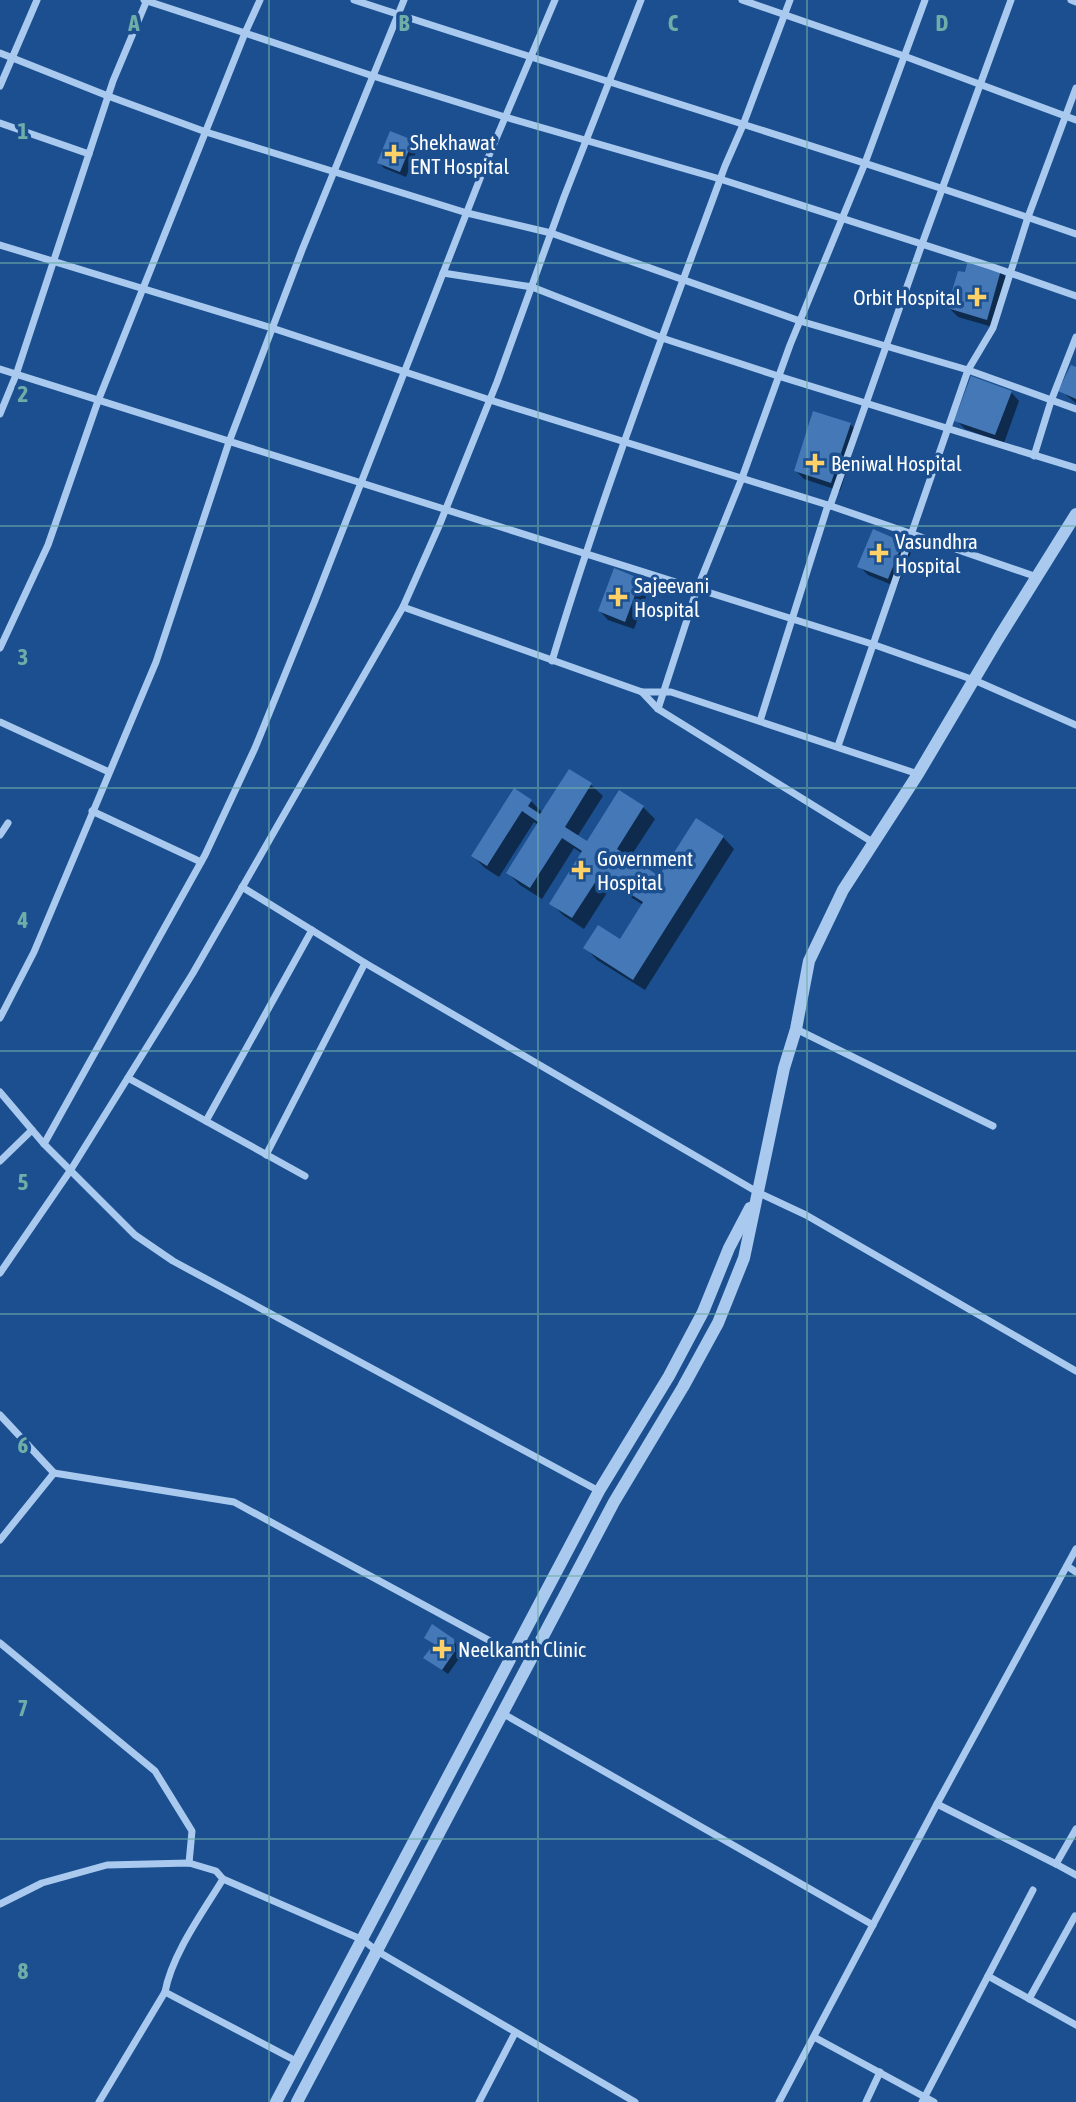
<svg xmlns="http://www.w3.org/2000/svg" width="1076" height="2102" viewBox="0 0 1076 2102" font-family="'Asap Condensed',sans-serif">
<rect width="100%" height="100%" fill="#1b4f8f"/>
<g fill="#0007">
<polygon points="412,142 418,147 406,177 384,168 379,163"/>
<polygon points="1001,272 1009,281 996,328 958,317 949,308"/>
<polygon points="1076,369 1076,403 1061,391"/>
<polygon points="1011,392 1019,401 1004,443 965,429 956,420"/>
<polygon points="850,424 859,433 840,491 804,479 796,471"/>
<polygon points="902,543 911,552 897,587 868,575 859,566"/>
<polygon points="640,581 649,589 634,629 608,620 600,611"/>
<polygon points="591,785 603,796 577,837 588,843 620,792 643,807 655,819 629,859 660,879 723,837 734,849 645,990 597,960 586,948 620,942 643,905 612,885 584,929 563,915 551,903 583,854 574,848 542,899 520,885 508,873 538,825 534,822 499,877 485,868 473,856 531,801 543,813"/>
<polygon points="426,1638 453,1641 459,1647 460,1657 448,1674 426,1658 435,1645"/>
</g>
<g fill="#4478b7">
<polygon points="390,131 413,140 400,172 377,163"/>
<polygon points="968,260 1001,270 987,320 947,308 958,271 965,272"/>
<polygon points="1071,365 1076,367 1076,399 1058,391"/>
<polygon points="971,376 1012,391 995,435 954,421"/>
<polygon points="813,411 851,423 831,483 794,471"/>
<polygon points="873,529 903,542 888,579 857,567"/>
<polygon points="614,568 641,579 625,622 598,611"/>
<polygon points="569,769 592,783 565,827 587,841 619,790 644,806 617,849 659,876 696,818 724,836 633,980 583,948 598,925 620,939 643,902 600,875 572,918 549,904 582,851 562,838 530,888 506,873 538,822 522,811 487,866 471,856 514,788 532,800 528,806 540,814"/>
<polygon points="432,1624 454,1639 455,1651 442,1670 423,1658 434,1644 424,1638"/>
</g>
<g fill="none" stroke-linecap="round" stroke-linejoin="round">
<g stroke="#a9c9ee" stroke-width="7">
<polyline points="144,0 245,33 260,0"/>
<path d="M354,0C595,79 837,151 1076,234"/>
<polyline points="742,0 904,56 1076,120"/>
<polyline points="1071,0 1076,2"/>
<polyline points="0,53 108,96 206,132 467,213 551,233 800,321 968,370 1076,409"/>
<polyline points="0,86 37,0"/>
<polyline points="0,123 89,154"/>
<polyline points="0,245 272,328 490,400 828,505 1037,577"/>
<polyline points="443,273 532,287 662,338 778,376 1076,468"/>
<polyline points="0,369 872,644 974,680 1076,725"/>
<polyline points="0,414 16,375 113,81 147,0"/>
<polyline points="1034,456 1051,401 1076,337"/>
<polyline points="830,506 922,244 1011,0"/>
<polyline points="403,607 642,692 658,709 874,843"/>
<polyline points="0,648 48,545 98,401 245,33 373,76 505,117 720,179 990,266 1076,296"/>
<path d="M552,661C602,494 665,330 725,166L743,125L790,0"/>
<polyline points="642,692 671,692 918,774"/>
<polyline points="658,709 697,589 742,478 790,345 865,163 925,0"/>
<polyline points="760,721 828,505"/>
<polyline points="0,722 109,772"/>
<polyline points="838,746 968,370 993,328 1028,217 1076,88"/>
<polyline points="92,811 201,862"/>
<polyline points="0,835 8,823"/>
<polyline points="242,887 365,963 759,1193 806,1215 1076,1371"/>
<polyline points="0,1018 34,952 156,662 229,442 302,250 404,0"/>
<polyline points="796,1029 993,1126"/>
<polyline points="128,1078 305,1176"/>
<polyline points="0,1092 44,1144 135,1235 173,1261 599,1491"/>
<polyline points="206,1121 312,930"/>
<polyline points="44,1144 205,855 255,748 314,603 490,153 555,0"/>
<polyline points="266,1155 365,963"/>
<polyline points="0,1161 32,1130"/>
<polyline points="0,1273 70,1171 193,973 403,607 439,526 497,382 564,197 641,0"/>
<polyline points="0,1415 54,1473 234,1502 514,1654"/>
<polyline points="0,1540 54,1473"/>
<polyline points="1076,1549 937,1804 1056,1864 1076,1829"/>
<polyline points="1067,1566 1076,1572"/>
<polyline points="0,1643 155,1771 192,1831 189,1863"/>
<polyline points="502,1713 873,1925"/>
<polyline points="1056,1864 1076,1875"/>
<polyline points="0,1904 42,1883 107,1865 189,1863 216,1871 223,1879 363,1940 377,1951 635,2102"/>
<polyline points="988,1976 1076,2025"/>
<polyline points="165,1992 298,2062"/>
<polyline points="1029,1999 1075,1916"/>
<polyline points="814,2037 934,2102"/>
<path d="M99,2102L165,1992C172,1954 203,1912 223,1879"/>
<polyline points="479,2102 515,2033"/>
<polyline points="779,2102 937,1804"/>
<polyline points="866,2102 880,2072"/>
<polyline points="922,2102 1033,1890"/>
</g>
<g stroke="#a9c9ee" stroke-width="12">
<polyline points="276,2102 599,1491 669,1376 703,1312 729,1248 750,1208"/>
<polyline points="297,2102 614,1502 683,1387 718,1323 744,1258 784,1068 796,1029 809,961 843,890 918,774 998,639 1076,514"/>
</g>
</g>
<path fill="none" stroke="#6fada8" stroke-width="2" stroke-opacity="0.55" d="M269,0V2102M538,0V2102M807,0V2102M0,263H1076M0,526H1076M0,788H1076M0,1051H1076M0,1314H1076M0,1576H1076M0,1839H1076"/>
<g fill="#ffd166" stroke="#1b4f8f" stroke-width="2.5">
<path d="M390.5 143.5h7v7h7v7h-7v7h-7v-7h-7v-7h7z"/>
<path d="M973.5 286.5h7v7h7v7h-7v7h-7v-7h-7v-7h7z"/>
<path d="M811.5 452.5h7v7h7v7h-7v7h-7v-7h-7v-7h7z"/>
<path d="M875.5 542.5h7v7h7v7h-7v7h-7v-7h-7v-7h7z"/>
<path d="M614.5 586.5h7v7h7v7h-7v7h-7v-7h-7v-7h7z"/>
<path d="M577.5 859.5h7v7h7v7h-7v7h-7v-7h-7v-7h7z"/>
<path d="M438.5 1638.5h7v7h7v7h-7v7h-7v-7h-7v-7h7z"/>
</g>
<g text-anchor="middle" dominant-baseline="central" stroke-width="7" stroke-linejoin="round" paint-order="stroke">
<g font-size="21" fill="#fff" stroke="#1b4f8f" text-anchor="start">
<text x="410" y="142">Shekhawat<tspan x="410" dy="24">ENT Hospital</tspan></text>
<text x="961" y="297" text-anchor="end">Orbit Hospital</text>
<text x="831" y="463">Beniwal Hospital</text>
<text x="895" y="541">Vasundhra<tspan x="895" dy="24">Hospital</tspan></text>
<text x="634" y="585">Sajeevani<tspan x="634" dy="24">Hospital</tspan></text>
<text x="597" y="858">Government<tspan x="597" dy="24">Hospital</tspan></text>
<text x="458" y="1649">Neelkanth Clinic</text>
</g>
</g>
<g font-size="23" text-anchor="middle" font-weight="bold" fill="#6fada8" stroke="#1b4f8f" stroke-width="7" stroke-linejoin="round" paint-order="stroke">
<text x="134" y="31">A</text>
<text x="404" y="31">B</text>
<text x="673" y="31">C</text>
<text x="942" y="31">D</text>
<text x="23" y="139">1</text>
<text x="23" y="402">2</text>
<text x="23" y="665">3</text>
<text x="23" y="928">4</text>
<text x="23" y="1190">5</text>
<text x="23" y="1453">6</text>
<text x="23" y="1716">7</text>
<text x="23" y="1979">8</text>
</g>
</svg>
